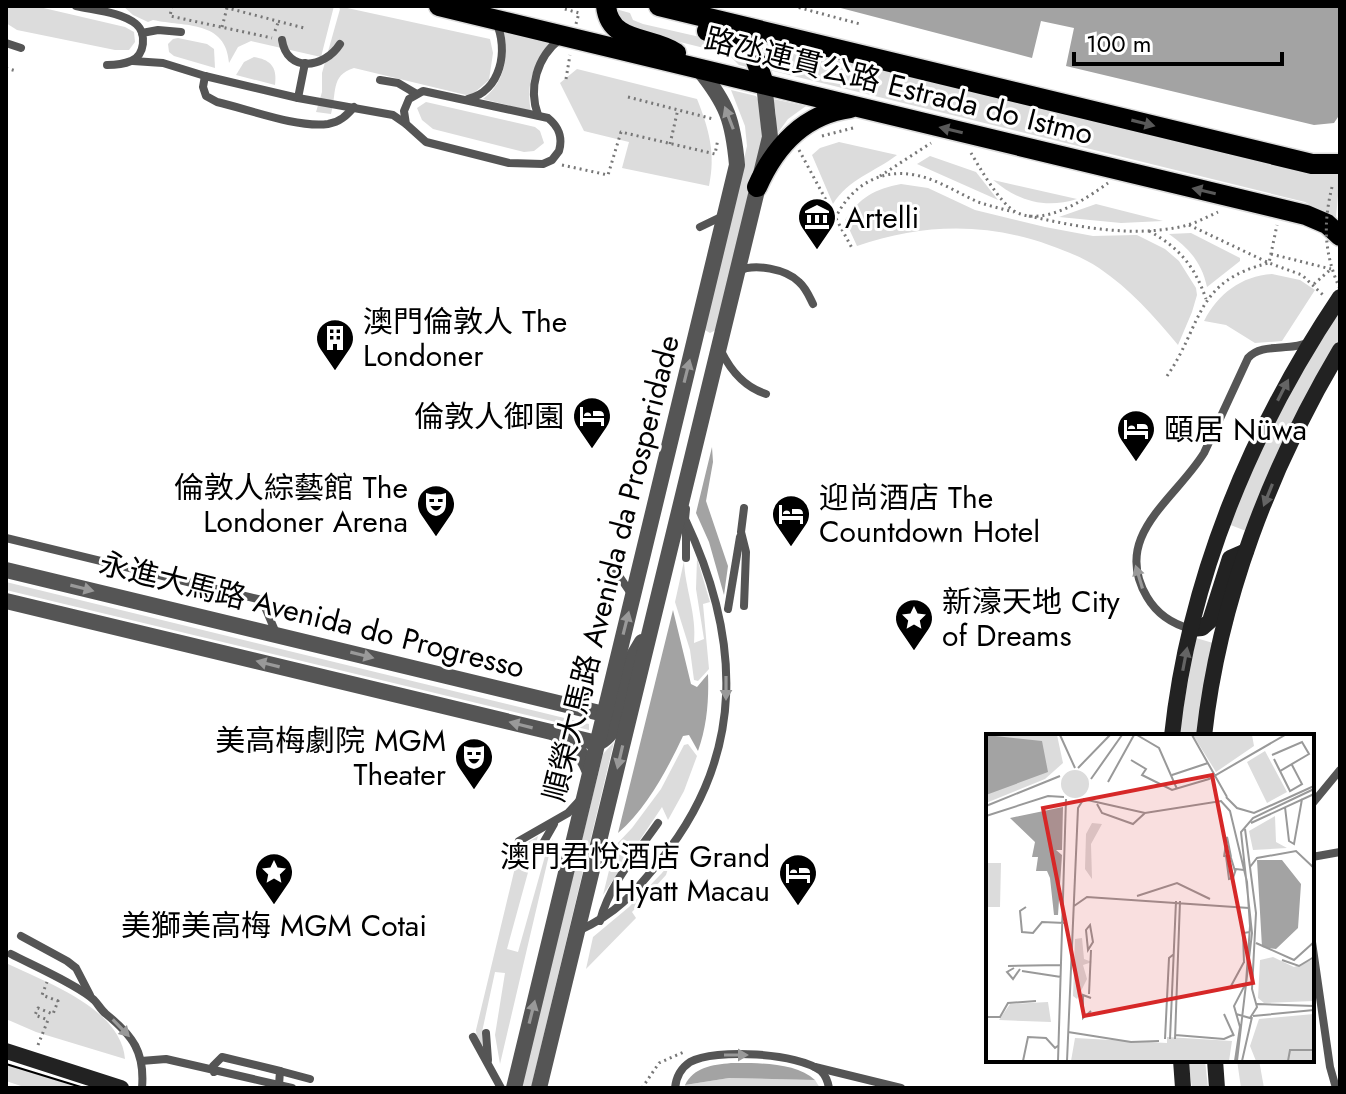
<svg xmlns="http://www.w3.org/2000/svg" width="1346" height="1094" viewBox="0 0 1346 1094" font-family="Jost,'Noto Sans SC',sans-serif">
<rect width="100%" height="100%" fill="#fff"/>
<g fill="#dcdcdc">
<polygon points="6,6 35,6 125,27 134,32 135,42 129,50 115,50 17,30 6,23"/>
<path d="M123,6H334L321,57L251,41L238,47L229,63C226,20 185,27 153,20L148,22L133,15Z"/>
<path d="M338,6L490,39L493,53L489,80L474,93L466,95L354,68C330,75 337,94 331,114L316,112L322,92V73L340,9Z"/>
<polygon points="612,8 630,13 633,20 643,24 735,45 751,68 739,65 728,54 632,30 619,24"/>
<path d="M502,26L554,39C535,58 525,84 531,111L483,99C506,82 510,52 502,26Z"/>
<polygon points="178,38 207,44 214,49 215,68 174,56 169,52 168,44 173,39"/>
<polygon points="758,41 1306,174 1340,173 1336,218 1305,202 761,68 755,42"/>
<path d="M254,57C272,60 277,68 275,85L236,75L244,62Z"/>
<path d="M577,69L697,99C709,129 716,154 709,186L622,168L629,142L584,131L560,83Z"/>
<polygon points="731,90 756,96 759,101 762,139 716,330 710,333 705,330 705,326 747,146 745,126"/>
<polygon points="773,99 806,106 788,119 774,138 776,114"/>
<polygon points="426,102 535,127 540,131 544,143 534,151 524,152 433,129 422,120 417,108"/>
<path d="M839,142L897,155C875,172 848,179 833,204L812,155L820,148Z"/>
<polygon points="930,156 976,172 998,200 917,164"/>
<path d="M993,180L1077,199C1045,209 1018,201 993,180Z"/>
<path d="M901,184L928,188L975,210L1045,227L1093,236L1137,235L1165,249L1179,261L1196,288L1197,295L1192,312L1178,345C1154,316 1130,289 1099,268C1084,258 1066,251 1049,245C985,222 921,224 857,246L845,220C860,197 875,189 901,184Z"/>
<polygon points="1096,204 1163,221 1121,223 1059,217"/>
<path d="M1191,233L1240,258V261L1207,287C1202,263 1189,248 1169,234Z"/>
<path d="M1272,274L1300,280L1315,290L1282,341L1255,343L1226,325L1204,321C1218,294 1241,276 1272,274Z"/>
<path d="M1340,309V341L1316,381L1246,531L1228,524C1260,449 1296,378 1340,309Z"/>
<path d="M697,558L710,602L703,604L709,669L698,681L694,680L690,650L675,602L684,561C685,588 697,615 694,643L704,639L696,589Z"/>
<polygon points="6,582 589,724 589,730 6,590"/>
<polygon points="1196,638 1213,643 1196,736 1178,736"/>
<polygon points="614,742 531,1088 521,1088 603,754"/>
<polygon points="688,744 697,756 684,791 668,820 662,807 603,895 615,846 632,828 661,789 684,745"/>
<polygon points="538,836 507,949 518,952 545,856 553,838 500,1064 495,1035 505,973 495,972 482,1032 483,1046 477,1039 476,1030 518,855 522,846"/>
<polygon points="671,859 666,875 632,912 636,918 586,969 593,937 629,907 662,873"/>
<path d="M6,963C45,982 121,1008 125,1059L36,1032L6,1019Z"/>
<polygon points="1188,1060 1205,1060 1208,1088 1192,1088"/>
<polygon points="1237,1060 1259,1060 1264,1088 1241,1088"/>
<polygon points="6,1063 79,1088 27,1088 6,1081"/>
<polygon points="729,1078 815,1080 820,1088 685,1088 685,1085"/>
</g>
<g fill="#a3a3a3">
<polygon points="833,6 1338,6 1340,114 1334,123 1314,125 1066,66 1074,28 1041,21 1032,58"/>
<polygon points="712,447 713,462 706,501 728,566 724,595 709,542 696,513"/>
<path d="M673,610L691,684L697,687L708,674C709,700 707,726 698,751L689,735L683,736C667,770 647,808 618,833Z"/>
<path d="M731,1063C756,1063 796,1062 815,1080L729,1078L685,1085C694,1067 712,1065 731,1063Z"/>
</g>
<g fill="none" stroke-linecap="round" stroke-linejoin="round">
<g stroke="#dbdbdb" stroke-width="23">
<g id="primary">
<polyline points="439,6 1306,215 1327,224 1340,236"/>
<path d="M606,6C610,44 651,36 676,53"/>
<polyline points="659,6 1312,164 1340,164"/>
<path d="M707,31C750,43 750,41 764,84"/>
<path d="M757,187C775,146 805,114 850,108"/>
</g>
</g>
<g stroke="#777" stroke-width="3" stroke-dasharray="2 4" stroke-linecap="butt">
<polyline points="172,6 170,16 272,38"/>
<polyline points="220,6 304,28"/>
<polyline points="561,6 561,8 579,13 576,24"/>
<polyline points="793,6 860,24"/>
<polyline points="222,27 227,8"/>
<polyline points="275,31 279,20"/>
<polyline points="6,68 16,71"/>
<polyline points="566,79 570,55"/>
<polyline points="628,97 713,119"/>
<polyline points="822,136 853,128"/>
<polyline points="670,144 678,109"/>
<polyline points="799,150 853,250"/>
<path d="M971,153C980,168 1000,204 1016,212C1044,227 1086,199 1108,183"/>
<polyline points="562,165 608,175 621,132 715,154 718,139"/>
<polyline points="880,176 931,143"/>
<path d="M1029,216C1078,227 1133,238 1184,226C1196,223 1207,217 1218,212"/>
<path d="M835,219C850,187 879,168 915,175C937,179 958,193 978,202C990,206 1002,209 1014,212"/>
<polyline points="1189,225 1269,263 1302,275 1323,295"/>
<path d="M1149,231C1180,248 1195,267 1206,299"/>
<polyline points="1271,254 1331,269"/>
<polyline points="1314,284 1331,269"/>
<path d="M1167,376C1203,324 1194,281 1269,263L1277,225"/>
<polyline points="38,1045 48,1020 35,1015 38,1008 53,1014 58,1001 42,995 47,982"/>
<polyline points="642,1088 659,1063 686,1051"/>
</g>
<g stroke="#555" stroke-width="8">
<path d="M76,6C93,10 122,12 136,24C147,33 145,56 131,61C124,64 114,65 107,65"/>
<polyline points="142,33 158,30 181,32"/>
<path d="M282,40C287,73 324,69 340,44"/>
<polyline points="6,43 21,48"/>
<polyline points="133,61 163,63 205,76 298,98 393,115 406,124"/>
<path d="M205,76L203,87L206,96L217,102C248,109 296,128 328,124C340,122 346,116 354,107"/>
<polyline points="380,80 398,83 415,93"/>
<path d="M423,91L548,118C559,127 563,137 559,151L552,160L543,164L509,163L426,142L406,124L404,111L409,99Z"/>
<polyline points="298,98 305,63"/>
<path d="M468,99C501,91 509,50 496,22"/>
<path d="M538,115C528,88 537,57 560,39"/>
<polyline points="700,227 725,215"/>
<path d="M738,271C755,263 786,269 799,282C806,288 809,296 813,304"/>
<path d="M721,351C731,371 744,387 766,394"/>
<polyline points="744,508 741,532 746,552 744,606"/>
<polyline points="686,523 686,558"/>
<polyline points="6,538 262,600 276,633"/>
<polyline points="615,570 632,595"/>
<polyline points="728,609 740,537"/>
<path d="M1191,629C1172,624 1157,614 1147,597C1111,536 1175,500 1204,453L1248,358C1262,342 1290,352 1309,342"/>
<polyline points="1312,804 1340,770"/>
<polyline points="519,841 568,813 580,800"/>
<polyline points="542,845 554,824"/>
<polyline points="1312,857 1340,852"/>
<path d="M600,921C609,885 637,853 658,823"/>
<path d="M578,931C618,913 633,894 660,861C747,754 741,638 685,519L686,509"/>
<polyline points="21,936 67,961 76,968 90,995"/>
<polyline points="1312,942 1330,1067 1336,1088"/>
<path d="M11,954C32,965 78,985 94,1000C98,1004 101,1010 106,1014C133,1036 145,1052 142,1088"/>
<polyline points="486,1033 488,1060"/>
<polyline points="473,1037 501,1088"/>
<polyline points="141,1061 166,1059 292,1088"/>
<polyline points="815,1067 901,1088"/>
<polyline points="280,1071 310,1079"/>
<polyline points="214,1072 213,1066 222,1057 280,1071 279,1085"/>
<path d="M675,1088C676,1078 681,1068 690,1062C715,1048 799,1053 821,1071C826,1076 828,1082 829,1088"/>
</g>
<g stroke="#555" stroke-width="16">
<polyline points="6,570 604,714"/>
<polyline points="6,601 597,743"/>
</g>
<g stroke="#555" stroke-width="16">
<path d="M553,732C572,743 582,751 590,772"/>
<path d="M597,743C623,733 620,693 627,670C630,660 637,651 642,642"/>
<path d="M514,1088L737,165C733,120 727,104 699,69"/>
<polyline points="539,1088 770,137 764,84"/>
</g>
<g stroke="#222" stroke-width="16">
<polyline points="1191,629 1202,628 1210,621 1230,558 1246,551"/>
<path d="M1172,736C1189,577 1252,428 1340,297"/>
<path d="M1204,736C1219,600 1270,468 1340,350"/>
<polyline points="6,1051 121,1088"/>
<polyline points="1181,1060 1183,1088"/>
<polyline points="1215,1060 1217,1088"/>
</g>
<use href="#primary" stroke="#000" stroke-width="20"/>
<polyline stroke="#000" stroke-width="2" points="6,1064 84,1088"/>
<path stroke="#777" stroke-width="3" stroke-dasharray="2 4" stroke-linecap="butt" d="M1332,187C1323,224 1324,254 1340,289"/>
</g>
<defs><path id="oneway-solid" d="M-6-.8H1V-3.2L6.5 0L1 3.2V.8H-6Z" transform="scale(2)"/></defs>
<g fill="#999">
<use href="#oneway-solid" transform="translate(729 118) rotate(-111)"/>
<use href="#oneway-solid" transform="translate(687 371) rotate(-76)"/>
<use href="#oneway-solid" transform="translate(1139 577) rotate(-107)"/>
<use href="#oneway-solid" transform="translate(82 588) rotate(14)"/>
<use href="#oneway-solid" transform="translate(626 623) rotate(-76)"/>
<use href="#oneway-solid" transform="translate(362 655) rotate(14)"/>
<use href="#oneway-solid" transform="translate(268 664) rotate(-166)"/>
<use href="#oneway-solid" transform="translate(726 688) rotate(90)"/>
<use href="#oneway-solid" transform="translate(521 725) rotate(-166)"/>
<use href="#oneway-solid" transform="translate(620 757) rotate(103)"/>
<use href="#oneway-solid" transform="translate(532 1012) rotate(-76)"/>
<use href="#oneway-solid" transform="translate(121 1028) rotate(46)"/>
<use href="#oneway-solid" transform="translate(736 1055)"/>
</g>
<g fill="#595959">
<use href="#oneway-solid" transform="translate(1143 123) rotate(14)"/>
<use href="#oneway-solid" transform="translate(951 130) rotate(-167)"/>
<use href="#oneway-solid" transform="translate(1204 191) rotate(-167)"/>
</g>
<g fill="#646464">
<use href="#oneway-solid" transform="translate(1283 390) rotate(-63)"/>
<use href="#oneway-solid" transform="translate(1268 495) rotate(112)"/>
<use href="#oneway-solid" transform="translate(1185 659) rotate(-79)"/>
</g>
<defs>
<g id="museum-pin" transform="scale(2)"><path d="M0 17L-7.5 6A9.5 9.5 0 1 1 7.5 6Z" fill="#000" stroke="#fff"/><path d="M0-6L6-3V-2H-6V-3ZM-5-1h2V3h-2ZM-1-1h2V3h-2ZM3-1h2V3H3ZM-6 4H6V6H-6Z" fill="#fff"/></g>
<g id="building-pin" transform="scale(2)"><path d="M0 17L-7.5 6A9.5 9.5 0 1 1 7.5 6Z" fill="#000" stroke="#fff"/><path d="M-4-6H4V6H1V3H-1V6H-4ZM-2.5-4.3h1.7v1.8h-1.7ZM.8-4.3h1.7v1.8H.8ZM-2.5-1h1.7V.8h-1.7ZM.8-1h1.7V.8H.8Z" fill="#fff"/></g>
<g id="hotel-pin" transform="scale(2)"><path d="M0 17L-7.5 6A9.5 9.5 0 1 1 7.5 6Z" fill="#000" stroke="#fff"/><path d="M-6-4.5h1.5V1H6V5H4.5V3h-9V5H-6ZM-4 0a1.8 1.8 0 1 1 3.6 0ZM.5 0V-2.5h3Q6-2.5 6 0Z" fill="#fff"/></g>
<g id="theatre-pin" transform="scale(2)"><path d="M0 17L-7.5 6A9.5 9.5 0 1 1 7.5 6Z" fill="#000" stroke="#fff"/><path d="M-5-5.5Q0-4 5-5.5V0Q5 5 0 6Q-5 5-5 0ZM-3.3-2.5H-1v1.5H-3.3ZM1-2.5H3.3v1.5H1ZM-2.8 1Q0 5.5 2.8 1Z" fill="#fff"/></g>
<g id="sight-pin" transform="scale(2)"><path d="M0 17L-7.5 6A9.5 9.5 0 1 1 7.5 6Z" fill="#000" stroke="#fff"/><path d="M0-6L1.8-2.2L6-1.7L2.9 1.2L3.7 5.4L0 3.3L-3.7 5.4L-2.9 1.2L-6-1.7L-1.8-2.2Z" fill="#fff"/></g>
</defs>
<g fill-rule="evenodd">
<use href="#museum-pin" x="817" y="217"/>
<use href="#building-pin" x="335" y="338"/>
<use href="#hotel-pin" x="592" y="416"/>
<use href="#hotel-pin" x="1136" y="429"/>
<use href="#theatre-pin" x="436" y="504"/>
<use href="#hotel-pin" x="791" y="514"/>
<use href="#sight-pin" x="914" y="618"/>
<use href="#theatre-pin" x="474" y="757"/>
<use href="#sight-pin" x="274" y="872"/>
<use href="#hotel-pin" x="798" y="873"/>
</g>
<g text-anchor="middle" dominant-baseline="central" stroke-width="6" stroke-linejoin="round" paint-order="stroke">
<g font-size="30" fill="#000" stroke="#fff">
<text transform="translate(899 86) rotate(14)">路氹連貫公路 Estrada do Istmo</text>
<text transform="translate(611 568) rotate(-76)">順榮大馬路 Avenida da Prosperidade</text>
<text transform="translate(312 615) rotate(14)">永進大馬路 Avenida do Progresso</text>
</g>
<g font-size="30" fill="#000" stroke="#fff" text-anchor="start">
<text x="845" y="217">Artelli</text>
<text x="363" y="321">澳門倫敦人 The<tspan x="363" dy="34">Londoner</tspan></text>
<text x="564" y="416" text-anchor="end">倫敦人御園</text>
<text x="1164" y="429">頤居 Nüwa</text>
<text x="408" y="487" text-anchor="end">倫敦人綜藝館 The<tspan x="408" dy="34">Londoner Arena</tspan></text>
<text x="819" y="497">迎尚酒店 The<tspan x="819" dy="34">Countdown Hotel</tspan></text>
<text x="942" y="601">新濠天地 City<tspan x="942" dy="34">of Dreams</tspan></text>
<text x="446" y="740" text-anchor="end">美高梅劇院 MGM<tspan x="446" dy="34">Theater</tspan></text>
<text x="770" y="856" text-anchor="end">澳門君悅酒店 Grand<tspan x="770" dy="34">Hyatt Macau</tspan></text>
<text x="274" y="925" text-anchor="middle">美獅美高梅 MGM Cotai</text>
</g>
</g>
<g transform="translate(986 734)">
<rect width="328" height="328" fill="#fff"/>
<path d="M0,1H71L77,29L59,45L0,69ZM207,1H266L268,12L230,38ZM279,17L301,58L281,69L261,28ZM75 50a14 14 0 1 1 28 0a14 14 0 1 1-28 0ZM289,82L290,108L301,114L267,116L263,97ZM106,89L116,90L105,110L106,145L99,135L100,100ZM0,129H15L14,173H0ZM96,204L98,225L106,228L97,231L101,245L91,265L87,262L89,205ZM287,223L308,233L328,225V267L278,269L272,264L274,226ZM62,268L65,288L13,286L24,270ZM328,280V327H270L264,312L273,285ZM181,303L246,307L243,327H85L89,304L181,309Z" fill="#dcdcdc"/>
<path d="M0,1L56,7L62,38L0,61ZM77,73L76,116H70L76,121L72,181H68L64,144L61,137H50L52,123H46L49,108L24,84ZM271,126H296L315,150L312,194L290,215L276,213Z" fill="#a3a3a3"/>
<path fill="none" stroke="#999" stroke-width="2" d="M74,1L89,34M151,1L173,14L191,55M206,1L241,63M286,21L316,8L323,20L294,37L288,25M145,26L160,35L156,41L186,56L223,45L299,1M92,34L124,1M294,37L304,57L316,50L306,31M186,41L222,29M105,45L136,1M122,48L148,1M240,63L251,74L268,79L328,52M97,65L159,79L235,67L244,77L261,148L264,192L260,249L248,272L254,293L249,327M111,70L116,79L147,90L159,79M0,72L74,42M299,73L303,107L308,110L316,65M0,82L62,62L78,63M265,89L328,60M238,123L241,103L245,123M264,133L271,124L310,117L328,134M249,137L245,124L240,122L243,145L247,144L250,135L258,136M151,162L191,149L224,165M88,172L101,163L263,174M40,173L34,177L36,198L47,199L56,188L79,189M104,191L107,208L102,216L100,196ZM270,209L308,226L328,208M296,226L313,232L328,223M258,229L257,199L264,198M22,232L75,231M28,234L21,238L27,245L34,235M36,237L75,243M245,252L258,228M103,260L105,216M271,270L328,272M105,277L97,284V261L105,264M238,280L248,302M250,280L264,284L271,273L266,255L270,179L259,95M267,282L328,276M0,283H14L22,269L50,267M82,298L145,308L173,307M189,301L238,305L247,301M179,305L183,224L188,220M184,305L190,167M189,305L194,167M37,327L42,303L60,304L69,314L73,311M72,327L80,65M81,327L92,74L97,66M251,327L266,199L255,98L267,84L328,55M256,327L266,283M302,327L304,316H328"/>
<path fill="#d62828" fill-opacity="0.15" stroke="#d62828" stroke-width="4" d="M226,41L267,249L98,282L57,74Z"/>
<rect width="328" height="328" fill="none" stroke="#000" stroke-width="4"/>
</g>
<rect width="1346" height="1094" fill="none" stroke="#000000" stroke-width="16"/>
<path d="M1074 52v12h208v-12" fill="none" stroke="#000000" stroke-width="4"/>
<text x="1086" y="52" font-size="24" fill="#000000" stroke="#ffffff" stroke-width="6" paint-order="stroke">100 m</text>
</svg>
